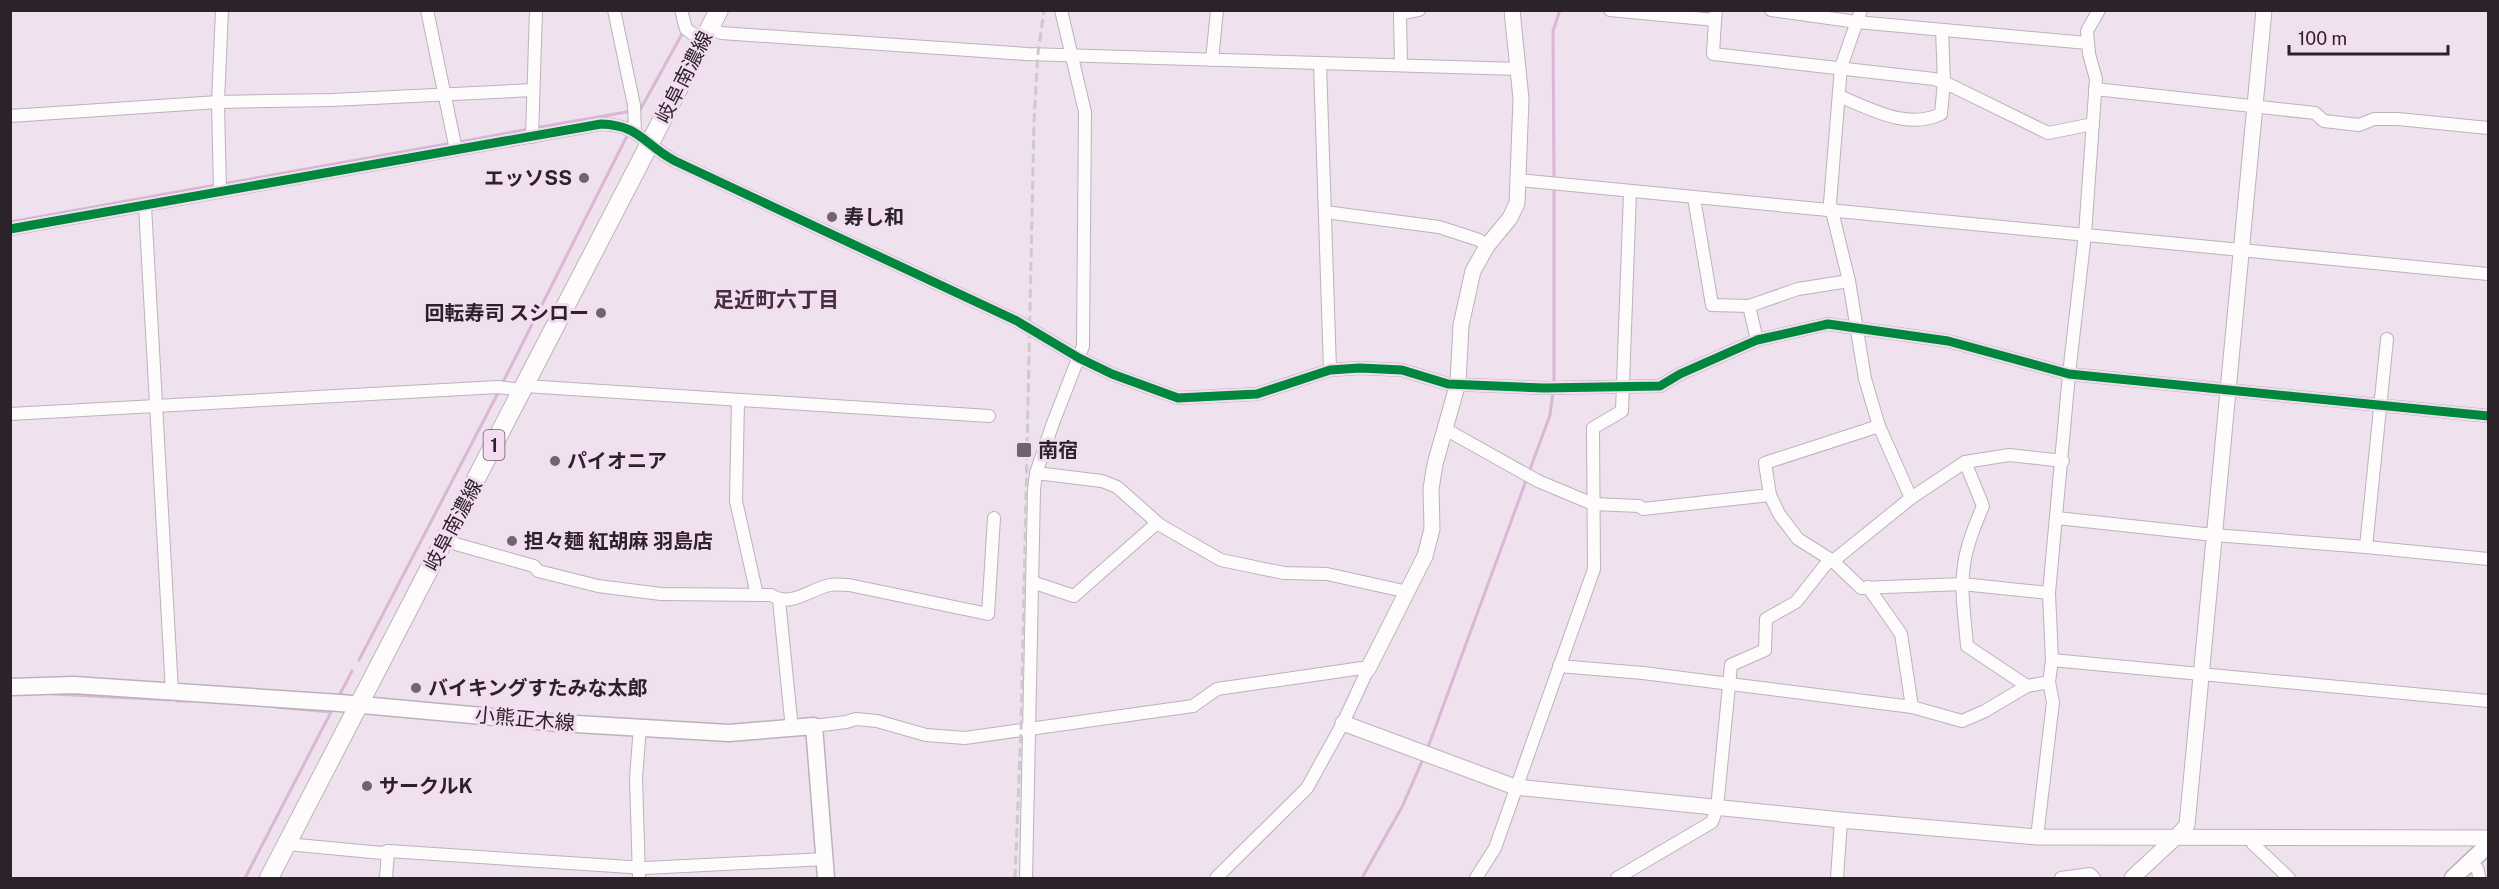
<svg xmlns="http://www.w3.org/2000/svg" width="2499" height="889" viewBox="0 0 2499 889" font-family="'Public Sans','Noto Sans JP',sans-serif">
<rect width="100%" height="100%" fill="#efe2ee"/>
<g fill="none" stroke-linecap="round" stroke-linejoin="round">
<g stroke="#dab6d7" stroke-width="3">
<polyline points="639,112 682,34"/>
<polyline points="535,128 632,111"/>
<polyline points="459,142 529,129"/>
<polyline points="1554,179 1553,31 1560,10"/>
<polyline points="222,184 452,143"/>
<polyline points="10,222 216,185"/>
<polyline points="503,382 628,134"/>
<polyline points="1554,386 1554,185"/>
<polyline points="1529,472 1550,415 1553,392"/>
<polyline points="359,660 498,393"/>
<polyline points="54,694 170,700"/>
<polyline points="339,696 352,671"/>
<polyline points="177,701 190,701"/>
<polyline points="1427,750 1527,478"/>
<polyline points="245,878 331,712 275,707"/>
<polyline points="1362,878 1402,807 1423,759"/>
</g>
<g stroke="#bbb2bb" stroke-width="14">
<g id="minor">
<polyline points="427,10 456,150"/>
<polyline points="614,10 634,105 635,131"/>
<polyline points="681,10 686,29 703,41"/>
<polyline points="1610,10 1715,20 1716,10"/>
<polyline points="1771,10 1857,22 2087,43"/>
<polyline points="1861,10 1841,67 1830,203 1849,281 1865,379 1879,426 1911,498"/>
<polyline points="1715,20 1713,54 1934,79 1948,84 2048,133 2093,124"/>
<polyline points="710,28 721,33 1027,54 1518,69"/>
<polyline points="1212,60 1217,10"/>
<polyline points="1320,64 1330,370"/>
<polyline points="1401,65 1400,14 1419,10"/>
<polyline points="2095,89 2315,113 2324,121 2359,125 2374,119 2398,119 2488,128"/>
<path d="M1839,96C1871,109 1907,130 1941,114L1944,82L1942,30"/>
<polyline points="10,116 218,102 332,100 533,90"/>
<polyline points="532,137 536,10"/>
<polyline points="1519,180 2488,274"/>
<polyline points="220,192 218,102 222,10"/>
<polyline points="1694,198 1712,305 1749,306 1798,289 1849,281"/>
<polyline points="145,206 172,692"/>
<polyline points="1325,212 1439,227 1479,240 1487,246"/>
<path d="M10,229L601,124C640,125 644,145 675,161L1017,321L1079,358L1112,374L1178,398L1257,394L1330,370L1360,368L1402,370L1448,384L1544,388L1660,386L1680,374L1757,340L1828,324L1948,341L2069,374L2488,416"/>
<polyline points="1749,306 1757,340"/>
<polyline points="525,386 989,416"/>
<polyline points="738,400 736,501 757,595"/>
<polyline points="10,414 498,387 523,390"/>
<polyline points="1445,429 1538,481 1593,504 1639,506 1643,509 1770,495 1765,463 1879,426"/>
<path d="M1965,462L1983,506C1975,525 1967,544 1964,565C1960,591 1965,619 1967,646L2027,686"/>
<polyline points="1036,473 1102,481 1117,487 1160,525 1221,560 1284,573 1327,574 1408,592"/>
<polyline points="1770,495 1779,514 1798,539 1833,561 1861,588 1962,584 2049,593"/>
<polyline points="2057,518 2214,535 2366,547 2488,559"/>
<path d="M445,541L534,566L538,571L598,586L661,594L771,595C791,608 810,589 830,585C835,584 843,585 849,585L988,614L994,518"/>
<polyline points="2366,547 2387,339"/>
<polyline points="1833,561 1911,498 1965,462 2009,455 2063,461"/>
<polyline points="1032,582 1074,596 1157,523"/>
<polyline points="1868,587 1901,634 1912,707"/>
<polyline points="779,600 792,729"/>
<polyline points="2052,660 2488,701"/>
<polyline points="1559,666 1643,673 1912,707 1962,721 1985,711 2027,686 2049,682 2052,660 2049,593 2069,374 2085,234 2096,79 2089,54 2087,31 2099,10"/>
<polyline points="814,726 846,722 856,719 877,721 926,735 965,738 1193,706 1217,689 1362,668 1368,669 1343,723 1307,788 1216,878"/>
<polyline points="2037,837 2053,702 2049,682"/>
<polyline points="2252,837 2253,844 2289,878"/>
<polyline points="287,844 382,853 388,851 645,868 825,859"/>
<polyline points="2471,861 2478,870 2479,878"/>
<polyline points="386,878 388,851"/>
<polyline points="639,878 636,778 640,726"/>
<polyline points="1026,878 1034,490 1036,473 1053,423 1083,346 1085,112 1061,10"/>
<polyline points="1476,878 1495,848 1594,569 1593,428 1622,411 1630,192"/>
<polyline points="1617,878 1712,822 1717,808 1731,665 1765,650 1766,619 1796,602 1830,559"/>
<polyline points="1837,878 1841,820"/>
<polyline points="2061,878 2090,874 2094,878"/>
</g>
</g>
<g stroke="#bbb2bb" stroke-width="17">
<g id="tertiary">
<polyline points="1368,669 1425,556 1432,529 1431,489 1435,464 1458,383 1461,325 1473,271 1487,246 1510,218 1517,203 1521,99 1512,10"/>
<polyline points="1343,723 1515,787 1841,820 2037,837 2488,838"/>
<polyline points="2132,878 2177,836 2187,825 2264,10"/>
</g>
</g>
<g stroke="#bbb2bb" stroke-width="19">
<g id="secondary">
<polyline points="10,687 74,685 340,703 559,723 729,733 814,726 826,878"/>
<polyline points="2453,878 2488,845"/>
</g>
</g>
<g stroke="#bbb2bb" stroke-width="20">
<polyline id="primary" points="269,878 719,10"/>
</g>
<use href="#minor" stroke="#fdfbfc" stroke-width="12"/>
<use href="#tertiary" stroke="#fdfbfc" stroke-width="15"/>
<use href="#secondary" stroke="#fdfbfc" stroke-width="16"/>
<use href="#primary" stroke="#fdfbfc" stroke-width="18"/>
<polyline stroke="#cdc9cd" stroke-width="3" stroke-dasharray="9 4.5" stroke-linecap="butt" points="1015,878 1021,730 1034,122 1038,53 1044,10"/>
<g stroke="#f4ddf2" stroke-width="13">
<path id="cycleway" d="M10,229L601,124C640,125 644,145 675,161L1017,321L1079,358L1112,374L1178,398L1257,394L1330,370L1360,368L1402,370L1448,384L1544,388L1660,386L1680,374L1757,340L1828,324L1948,341L2069,374L2488,416"/>
</g>
<use href="#cycleway" stroke="#00873e" stroke-width="9"/>
</g>
<g fill="#70656f" stroke="#f4ddf2" stroke-width="2">
<circle cx="584" cy="178" r="6"/>
<circle cx="832" cy="217" r="6"/>
<circle cx="601" cy="313" r="6"/>
<rect x="1016" y="442" width="16" height="16" rx="3"/>
<circle cx="555" cy="461" r="6"/>
<circle cx="512" cy="541" r="6"/>
<circle cx="416" cy="688" r="6"/>
<circle cx="367" cy="786" r="6"/>
</g>
<g text-anchor="middle" dominant-baseline="central" stroke-width="6" stroke-linejoin="round" paint-order="stroke">
<rect fill="#f4ddf2" stroke="#675a66" stroke-width="1.5" x="483.5" y="430" width="21" height="30" rx="4.5"/>
<g font-size="18" font-weight="bold" fill="#2b222a">
<text x="494" y="445">1</text>
</g>
<g font-size="20" fill="#2b222a" stroke="#f4ddf2">
<text transform="translate(684 77) rotate(-63)">岐阜南濃線</text>
<text transform="translate(453 525) rotate(-62)">岐阜南濃線</text>
<text transform="translate(525 719) rotate(5)">小熊正木線</text>
</g>
<g font-size="20" font-weight="bold" fill="#2b222a" stroke="#f4ddf2" text-anchor="start">
<text x="572" y="178" text-anchor="end">エッソSS</text>
<text x="844" y="217">寿し和</text>
<text x="589" y="313" text-anchor="end">回転寿司 スシロー</text>
<text x="1038" y="450">南宿</text>
<text x="567" y="461">パイオニア</text>
<text x="524" y="541">担々麺 紅胡麻 羽島店</text>
<text x="428" y="688">バイキングすたみな太郎</text>
<text x="379" y="786">サークルK</text>
</g>
<g font-size="21" font-weight="bold" fill="#423041" stroke="#f4ddf2">
<text x="776" y="299">足近町六丁目</text>
</g>
</g>
<rect width="2499" height="889" fill="none" stroke="#2b222a" stroke-width="24"/>
<path d="M2289 45v9h159v-9" fill="none" stroke="#2b222a" stroke-width="3"/>
<text x="2298" y="45" font-size="18" fill="#2b222a" stroke="#f4ddf2" stroke-width="4.5" paint-order="stroke">100 m</text>
</svg>
